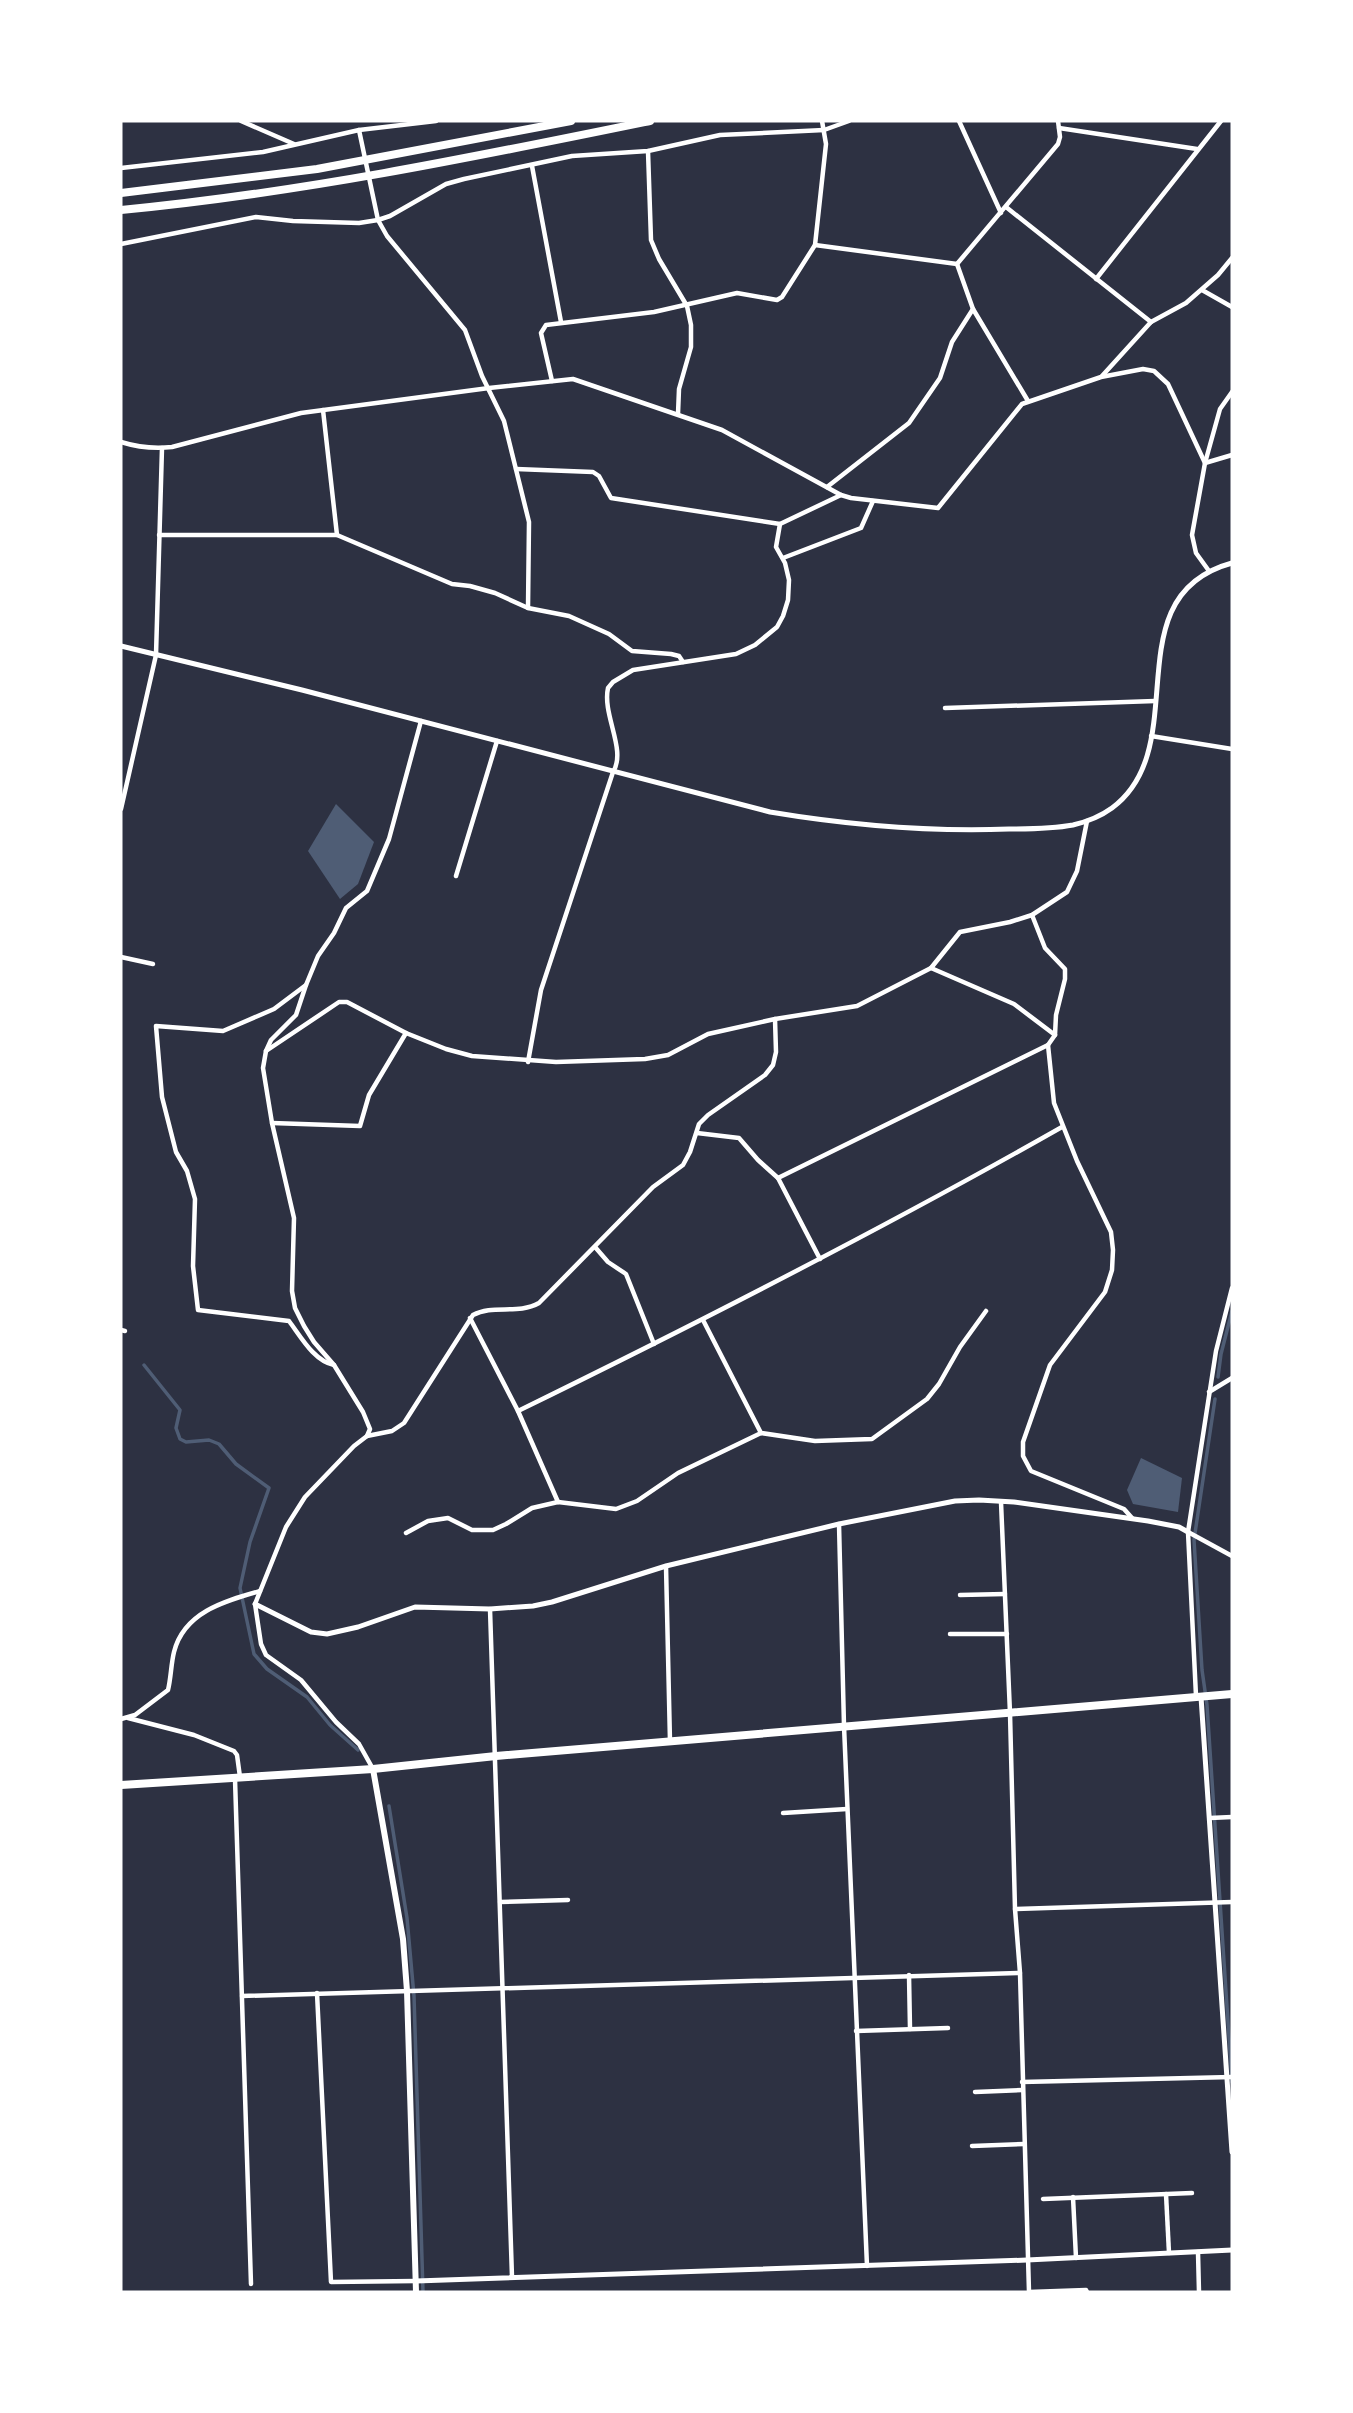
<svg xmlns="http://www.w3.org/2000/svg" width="1353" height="2413" viewBox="0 0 1353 2413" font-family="'Golos Text',sans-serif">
<rect width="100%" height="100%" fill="#2d3142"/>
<g fill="#4f5d75">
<polygon points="336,804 374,842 358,884 340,899 308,851"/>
<polygon points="1141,1458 1182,1478 1178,1512 1133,1504 1127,1490"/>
</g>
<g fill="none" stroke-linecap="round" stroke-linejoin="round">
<g stroke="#4f5d75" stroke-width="3.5">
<polyline points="144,1365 180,1410 176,1428 180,1439 186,1442 209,1440 219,1444 236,1464 269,1488 250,1542 240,1588 254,1654 267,1669 307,1697 330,1725 358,1750"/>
<polyline points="1218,1377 1221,1354 1232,1311"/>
<polyline points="1215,1399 1194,1540 1202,1670 1207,1705 1232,2082"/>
<polyline points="389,1806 407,1918 414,1996 423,2292"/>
</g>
<g stroke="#fff" stroke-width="4.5">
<polyline points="241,121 294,144"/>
<polyline points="959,121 1001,213"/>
<polyline points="1059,128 1197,149"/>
<polyline points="359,130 378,220 387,236 465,330 482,376 504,421 529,522 528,608"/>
<polyline points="648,151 651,240 659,259 687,306 691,325 691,347 679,389 678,414"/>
<polyline points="532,166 561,322"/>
<polyline points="121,168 263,152 359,130 436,121"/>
<polyline points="1006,207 1151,322"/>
<polyline points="121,244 256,217 293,221 359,223 378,220 390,216 446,184 464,179 572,156 648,151 720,135 824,130 849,121"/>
<polyline points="815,245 957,264"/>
<polyline points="957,264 1058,144 1060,137 1058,121"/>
<polyline points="957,264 973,309 1028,401"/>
<polyline points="1096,279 1221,121"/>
<polyline points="1202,290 1232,307"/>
<polyline points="1102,376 1151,322 1186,303 1218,275 1232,258"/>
<polyline points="552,381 541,333 546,325 654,312 737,293 777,300 782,297 815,245 826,144 822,121"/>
<polyline points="323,410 337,535"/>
<path d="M121,442C137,447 155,449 172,447L301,413L489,388L573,379L722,430L841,495L851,498L938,508L1022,404L1101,377L1143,369L1154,371L1168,384L1205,463L1232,455"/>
<polyline points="516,469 593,472 599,476 611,498 780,524"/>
<polyline points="827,487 909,423 940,378 952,342 973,309"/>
<polyline points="159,535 337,535 452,584 470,586 495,593 528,608 569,616 609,634 632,651 671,654 679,656 683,662"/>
<polyline points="783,558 861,528 873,501"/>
<polyline points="1209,571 1196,553 1192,535 1205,463 1220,409 1232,392"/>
<polyline points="945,708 1155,701"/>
<polyline points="1151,736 1232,749"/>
<polyline points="121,809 156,655 162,448"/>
<polyline points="456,876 497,741"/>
<polyline points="1032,915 1045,948 1065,969 1065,979 1056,1015 1055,1035 1048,1045 1054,1103 1077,1161 1111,1232 1113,1250 1112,1270 1105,1292 1050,1365 1023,1442 1023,1456 1031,1471 1124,1509 1132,1518"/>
<polyline points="121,957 153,964"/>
<polyline points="931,968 1014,1004 1055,1035"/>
<polyline points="306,985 296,1015 271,1040 266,1051 263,1068 272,1123 294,1218 292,1291 295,1308 304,1326 314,1342 334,1365 363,1412 370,1429 367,1436 354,1446 305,1497 286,1527 255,1604 261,1644 266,1655 301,1680 336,1722 359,1744 373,1769"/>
<polyline points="266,1051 339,1002 347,1002 406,1033 446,1049 472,1056 556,1062 645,1059 668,1055 708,1034 775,1019 857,1006 931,968 960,932 1010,922 1032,915 1067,892 1077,871 1087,821"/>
<path d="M528,1062L541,990L613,772C627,750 602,715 608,688L613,682L633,670L736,654L755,645L777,627L783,616L788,600L789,580L785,563L776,547L780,524L841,495"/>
<polyline points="272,1123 360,1126 369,1095 406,1033"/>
<polyline points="697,1133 739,1138 758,1160 778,1178 820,1259"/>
<polyline points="778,1178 1048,1045"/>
<polyline points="595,1247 608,1262 626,1274 654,1344"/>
<polyline points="470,1318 518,1411 558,1502"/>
<polyline points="703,1320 761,1433"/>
<polyline points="121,1330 125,1331"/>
<path d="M334,1365C314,1361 301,1337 289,1321L198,1310L193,1266L195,1199L187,1171L176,1152L162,1097L156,1026L223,1031L274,1009L306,985L318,956L334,933L346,908L367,891L389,839L421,721"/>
<polyline points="1209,1392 1232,1378"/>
<path d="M518,1411C702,1321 884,1228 1062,1127"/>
<path d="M367,1436L392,1431L404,1423L473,1315C493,1304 518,1315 539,1303L653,1187L683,1165L690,1152L699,1124L708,1115L765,1075L773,1065L776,1052L775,1019"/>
<polyline points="1001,1502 1010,1713 1015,1909 1020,1973 1029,2292"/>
<polyline points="839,1524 844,1726 867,2266"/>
<polyline points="1188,1532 1232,1556"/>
<polyline points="406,1533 428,1521 448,1518 472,1530 493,1530 506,1524 532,1508 558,1502 616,1509 637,1501 678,1473 761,1433 815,1441 872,1439 927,1399 939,1384 960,1347 986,1311"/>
<polyline points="666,1566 670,1742"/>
<polyline points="960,1595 1005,1594"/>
<polyline points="490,1609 512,2277"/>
<polyline points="950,1634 1007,1634"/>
<polyline points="1196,1696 1188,1532 1216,1351 1232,1288"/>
<polyline points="128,1718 194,1735 234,1751 237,1755 240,1777"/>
<path d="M121,1719L135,1715L168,1690C171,1678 171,1664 174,1652C184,1612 225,1601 260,1591"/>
<polyline points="235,1779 251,2284"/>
<polyline points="783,1813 847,1809"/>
<polyline points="1210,1818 1232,1817"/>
<polyline points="500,1902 568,1900"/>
<polyline points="1015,1909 1232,1902"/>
<polyline points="909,1975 910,2029"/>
<polyline points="317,1993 331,2282 416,2281"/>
<polyline points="242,1996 1020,1973"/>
<polyline points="856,2031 948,2028"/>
<polyline points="1022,2082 1232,2077"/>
<polyline points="975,2092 1022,2090"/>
<polyline points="972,2146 1024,2144"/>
<polyline points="1166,2194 1169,2253"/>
<polyline points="1073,2197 1076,2258"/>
<polyline points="1043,2199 1192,2193"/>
<polyline points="1198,2252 1199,2292"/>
<polyline points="1029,2292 1086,2290 1087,2292"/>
</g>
<g stroke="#fff" stroke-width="5">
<path d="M121,646L302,690L770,812C848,825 930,832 1009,829C1030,829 1052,829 1073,825C1086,822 1101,816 1112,808C1196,746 1111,596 1232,563"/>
<polyline points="255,1604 311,1632 327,1634 358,1627 415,1607 490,1609 533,1606 552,1602 666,1566 839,1524 955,1501 979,1500 1014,1502 1148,1521 1179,1527 1188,1532"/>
<polyline points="1201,1697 1232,2152"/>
<polyline points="416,2281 1027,2260 1232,2250"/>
</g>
<polyline stroke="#fff" stroke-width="6" points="373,1769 403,1939 407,1991 416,2292"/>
<polyline stroke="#fff" stroke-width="8" points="121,1785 373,1769 496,1756 1232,1694"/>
<g stroke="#fff" stroke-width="8">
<polyline points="121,193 317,169 571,121"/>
<path d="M121,210C299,193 474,157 650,121"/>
</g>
</g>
<rect width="1353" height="2413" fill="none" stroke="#ffffff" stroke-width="245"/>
</svg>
